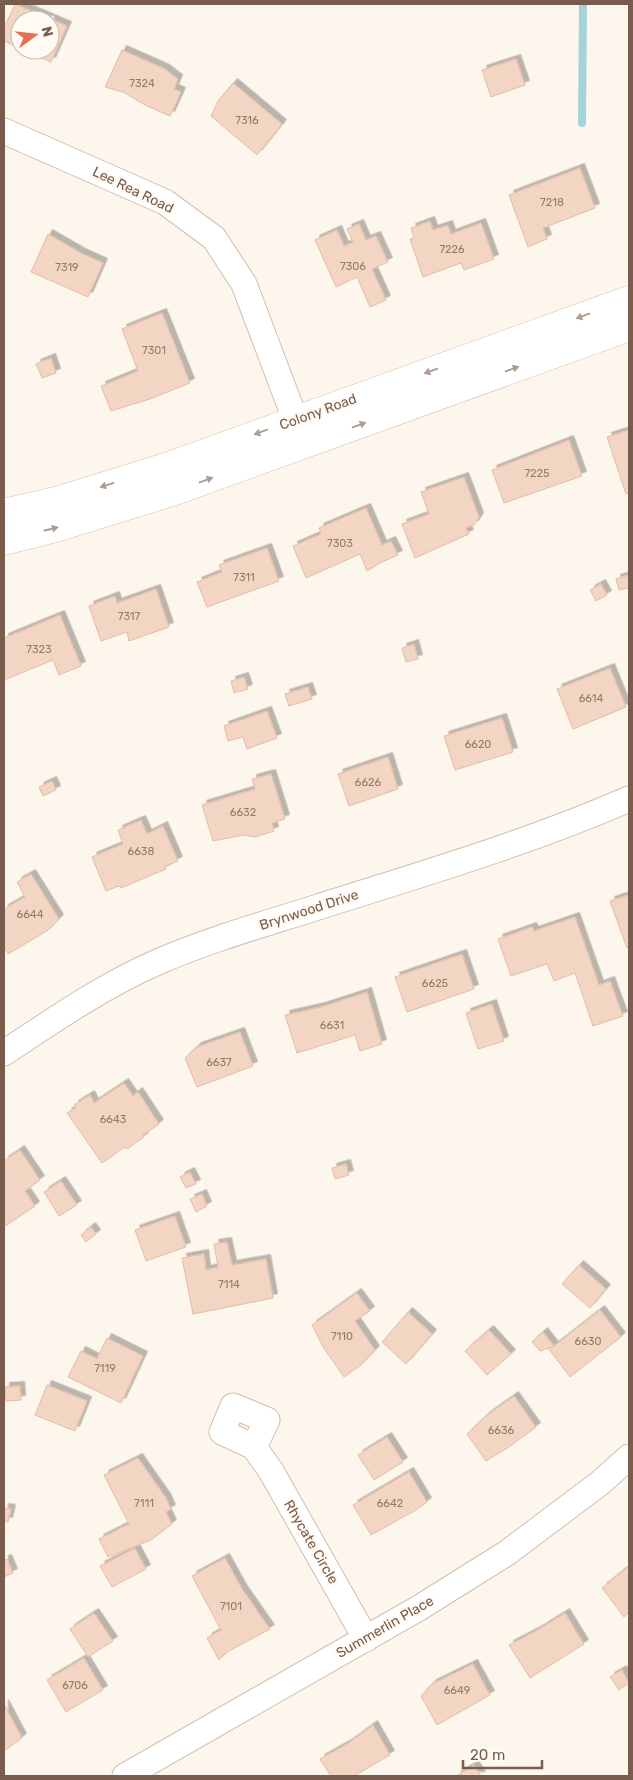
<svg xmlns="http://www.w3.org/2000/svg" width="633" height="1780" viewBox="0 0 633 1780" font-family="Rubik,sans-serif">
<defs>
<filter id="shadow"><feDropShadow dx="4.5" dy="-4.5" stdDeviation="0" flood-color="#0004"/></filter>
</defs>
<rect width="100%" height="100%" fill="#fdf6ec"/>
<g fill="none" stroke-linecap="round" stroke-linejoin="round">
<polyline stroke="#a5d3da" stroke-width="8" points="582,123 583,4"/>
</g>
<g fill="#f3d5c3" stroke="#e6bba3" filter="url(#shadow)">
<polygon points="15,4 67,26 51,62 23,50 50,50 50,20 20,20 20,48 4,41 4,28"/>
<polygon points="122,50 165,69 178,79 174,89 181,92 170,116 145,105 123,92 105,87"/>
<polygon points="516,59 525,85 491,97 482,70"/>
<polygon points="233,83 282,124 257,155 211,116 218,101"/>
<polygon points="580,168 595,208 543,228 547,239 528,247 509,195"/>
<polygon points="430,221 433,230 448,225 451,234 481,223 494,259 464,270 461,263 423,277 410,239 414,238 411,228"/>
<polygon points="359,224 366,240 376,236 388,262 372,269 386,300 370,307 357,277 336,287 315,240 337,230 344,246 353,242 347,229"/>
<polygon points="48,234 81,253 103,263 88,297 31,272"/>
<polygon points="162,313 190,383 150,399 111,411 101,386 138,371 122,329"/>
<polygon points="51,358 56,373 42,378 36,364"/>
<polygon points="629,430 629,493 626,494 607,437"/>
<polygon points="569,440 582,476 504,503 492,470"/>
<polygon points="464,477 479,517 474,525 466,528 469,534 415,558 402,524 429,514 421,492"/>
<polygon points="366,508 382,545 391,541 398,555 382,562 367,571 360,554 306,578 293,546 321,534 319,528"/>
<polygon points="267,548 279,581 207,607 197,582 222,572 219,565"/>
<polygon points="629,575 629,588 619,590 616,579"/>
<polygon points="601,584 607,595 596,601 590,590"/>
<polygon points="156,589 169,627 129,641 127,632 101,641 89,606 115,596 117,603"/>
<polygon points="60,615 81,666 59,675 53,660 4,680 4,638"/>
<polygon points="414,644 418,659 406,662 402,648"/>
<polygon points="610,668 626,707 573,729 557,689"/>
<polygon points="244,677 248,689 234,693 231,681"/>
<polygon points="308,687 312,699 289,706 285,694"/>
<polygon points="267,711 277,738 247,749 243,737 228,741 224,726"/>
<polygon points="502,718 513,752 455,770 444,736"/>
<polygon points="388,757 398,789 349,806 338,774"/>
<polygon points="271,774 285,819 272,823 274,831 255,837 244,835 213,841 202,805 255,789 252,779"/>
<polygon points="52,781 56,790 43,796 39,787"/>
<polygon points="141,820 147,834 163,826 178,861 164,867 166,869 121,888 119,886 106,891 92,857 123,844 118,830"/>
<polygon points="31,874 59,919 47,931 8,954 4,946 4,909 25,897 17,882"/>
<polygon points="629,895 629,947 627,948 610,901"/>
<polygon points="575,917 599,985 610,981 623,1016 593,1026 575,973 554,981 547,964 511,976 498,939 532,927 534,931"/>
<polygon points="462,954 474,989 407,1012 395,977"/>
<polygon points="367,992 382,1044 360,1051 355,1035 297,1053 285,1015 321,1007"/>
<polygon points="492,1004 504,1041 478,1049 466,1013"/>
<polygon points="240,1032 253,1066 197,1087 185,1058 197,1047"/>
<polygon points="124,1083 133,1096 138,1092 159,1124 143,1135 144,1137 127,1149 125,1147 102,1163 67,1113 76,1108 74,1105 90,1095 94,1103"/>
<polygon points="20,1150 40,1180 25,1191 35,1206 4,1227 4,1161"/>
<polygon points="346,1164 349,1175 335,1179 332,1168"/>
<polygon points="190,1172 196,1184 186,1188 180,1177"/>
<polygon points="61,1181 77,1205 59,1216 44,1192"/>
<polygon points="202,1194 207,1206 196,1212 190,1199"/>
<polygon points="175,1216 186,1247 146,1261 135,1230"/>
<polygon points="91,1227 96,1234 86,1242 81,1235"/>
<polygon points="227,1242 232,1265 266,1259 273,1298 193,1314 182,1258 204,1254 206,1270 218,1267 214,1244"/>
<polygon points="579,1265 606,1289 590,1308 562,1284"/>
<polygon points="357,1293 370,1311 355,1321 375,1350 361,1365 344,1377 323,1347 312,1325"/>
<polygon points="600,1310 621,1337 570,1377 548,1348 554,1346"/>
<polygon points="408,1312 432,1334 406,1364 382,1342"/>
<polygon points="489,1330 511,1354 487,1375 465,1351"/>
<polygon points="543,1332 554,1346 540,1351 532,1342"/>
<polygon points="107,1338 143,1356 121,1403 68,1377 81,1351 97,1359"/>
<polygon points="47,1385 87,1401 75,1431 35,1415"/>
<polygon points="20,1386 21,1400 6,1401 5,1387"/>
<polygon points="514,1396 536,1427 509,1447 486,1461 467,1434 486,1416"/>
<polygon points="387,1437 403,1462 374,1480 358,1455"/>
<polygon points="138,1458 166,1498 171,1509 166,1512 172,1524 151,1540 108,1557 99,1539 129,1524 104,1475"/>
<polygon points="409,1472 427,1502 416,1510 371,1535 353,1505"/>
<polygon points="4,1508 11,1509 8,1522 4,1521"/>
<polygon points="135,1548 146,1569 112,1587 100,1566"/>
<polygon points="225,1558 242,1589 270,1629 227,1652 219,1660 207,1638 221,1630 192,1576"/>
<polygon points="7,1559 13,1573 4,1577 4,1560"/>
<polygon points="629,1566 629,1612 624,1617 602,1588"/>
<polygon points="94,1613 113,1641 88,1657 70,1629"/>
<polygon points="565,1613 584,1644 530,1678 509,1645 538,1630"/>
<polygon points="84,1658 103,1690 66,1712 47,1680"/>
<polygon points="473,1664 490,1695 437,1725 421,1696 432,1684"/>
<polygon points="622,1670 629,1683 619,1690 610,1677"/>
<polygon points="4,1704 22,1738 4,1751"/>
<polygon points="373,1725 390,1755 354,1776 331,1776 320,1759 347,1744"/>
<polygon points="474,1765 481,1776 456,1776"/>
</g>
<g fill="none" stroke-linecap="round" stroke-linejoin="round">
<g stroke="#d1beb0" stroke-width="27">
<g id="street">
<polyline points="4,131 165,202 214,238 244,284 303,440"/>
<path d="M4,1053C54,1020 104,985 160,961C211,939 265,924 318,907C422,874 528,843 629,799"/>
<polyline points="254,1447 222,1432 233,1406 267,1420 254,1447 271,1471 366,1639"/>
<polyline points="125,1776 419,1608 507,1553 600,1483 629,1457"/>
</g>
</g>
<g stroke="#d6c0b0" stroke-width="29">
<g id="secondary">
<polyline points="4,513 56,501 172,465 629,300"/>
<polyline points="4,541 56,528 172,492 629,327"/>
</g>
</g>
<use href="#street" stroke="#fff" stroke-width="25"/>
<use href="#secondary" stroke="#fff" stroke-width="28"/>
</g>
<defs><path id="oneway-solid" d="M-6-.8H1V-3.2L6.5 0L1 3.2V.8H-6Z" transform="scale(1.25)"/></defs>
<g fill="#af9d94">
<use href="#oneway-solid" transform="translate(583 316) rotate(160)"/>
<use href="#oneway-solid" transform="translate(512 369) rotate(-20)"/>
<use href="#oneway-solid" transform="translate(431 371) rotate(160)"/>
<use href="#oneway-solid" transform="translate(359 425) rotate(-20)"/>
<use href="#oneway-solid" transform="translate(261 432) rotate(160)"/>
<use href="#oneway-solid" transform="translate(206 480) rotate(-20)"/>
<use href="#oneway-solid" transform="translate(107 485) rotate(163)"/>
<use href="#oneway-solid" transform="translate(51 529) rotate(-14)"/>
</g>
<g text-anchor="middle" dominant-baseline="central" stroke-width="5" stroke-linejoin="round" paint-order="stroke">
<g font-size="11" fill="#987a6a">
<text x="142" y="83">7324</text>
<text x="247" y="120">7316</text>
<text x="552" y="202">7218</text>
<text x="452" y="249">7226</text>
<text x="353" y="266">7306</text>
<text x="67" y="267">7319</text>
<text x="154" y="350">7301</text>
<text x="537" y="473">7225</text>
<text x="340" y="543">7303</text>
<text x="244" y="577">7311</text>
<text x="129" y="616">7317</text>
<text x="39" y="649">7323</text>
<text x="591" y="698">6614</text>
<text x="478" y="744">6620</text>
<text x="368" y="782">6626</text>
<text x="243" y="812">6632</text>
<text x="141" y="851">6638</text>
<text x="30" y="914">6644</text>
<text x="435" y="983">6625</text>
<text x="332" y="1025">6631</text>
<text x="219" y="1062">6637</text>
<text x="113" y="1119">6643</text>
<text x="229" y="1284">7114</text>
<text x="342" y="1336">7110</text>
<text x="588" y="1341">6630</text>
<text x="105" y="1368">7119</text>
<text x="501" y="1430">6636</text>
<text x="144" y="1503">7111</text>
<text x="390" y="1503">6642</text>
<text x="231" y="1606">7101</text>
<text x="75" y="1685">6706</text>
<text x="457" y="1690">6649</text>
</g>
<g font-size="14" fill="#7a5c4d" stroke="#fffaf3">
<text transform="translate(133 190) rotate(26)">Lee Rea Road</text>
<text transform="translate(318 412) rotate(-20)">Colony Road</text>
<text transform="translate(309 910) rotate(-18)">Brynwood Drive</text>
<text transform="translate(311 1542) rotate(60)">Rhycate Circle</text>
<text transform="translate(385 1627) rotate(-30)">Summerlin Place</text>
</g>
</g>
<rect width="633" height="1780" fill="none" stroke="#7a5c4d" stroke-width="10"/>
<g transform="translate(35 35) rotate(75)"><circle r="24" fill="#fffaf3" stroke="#cabbb1"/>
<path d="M0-4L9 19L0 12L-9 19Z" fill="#e76f51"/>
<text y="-8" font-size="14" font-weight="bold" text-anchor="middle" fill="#7a5c4d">N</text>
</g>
<path d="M463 1760v8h79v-8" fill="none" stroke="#7a5c4d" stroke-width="2.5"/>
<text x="470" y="1760" font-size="15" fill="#7a5c4d" stroke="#fffaf3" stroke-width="4" paint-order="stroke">20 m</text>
</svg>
